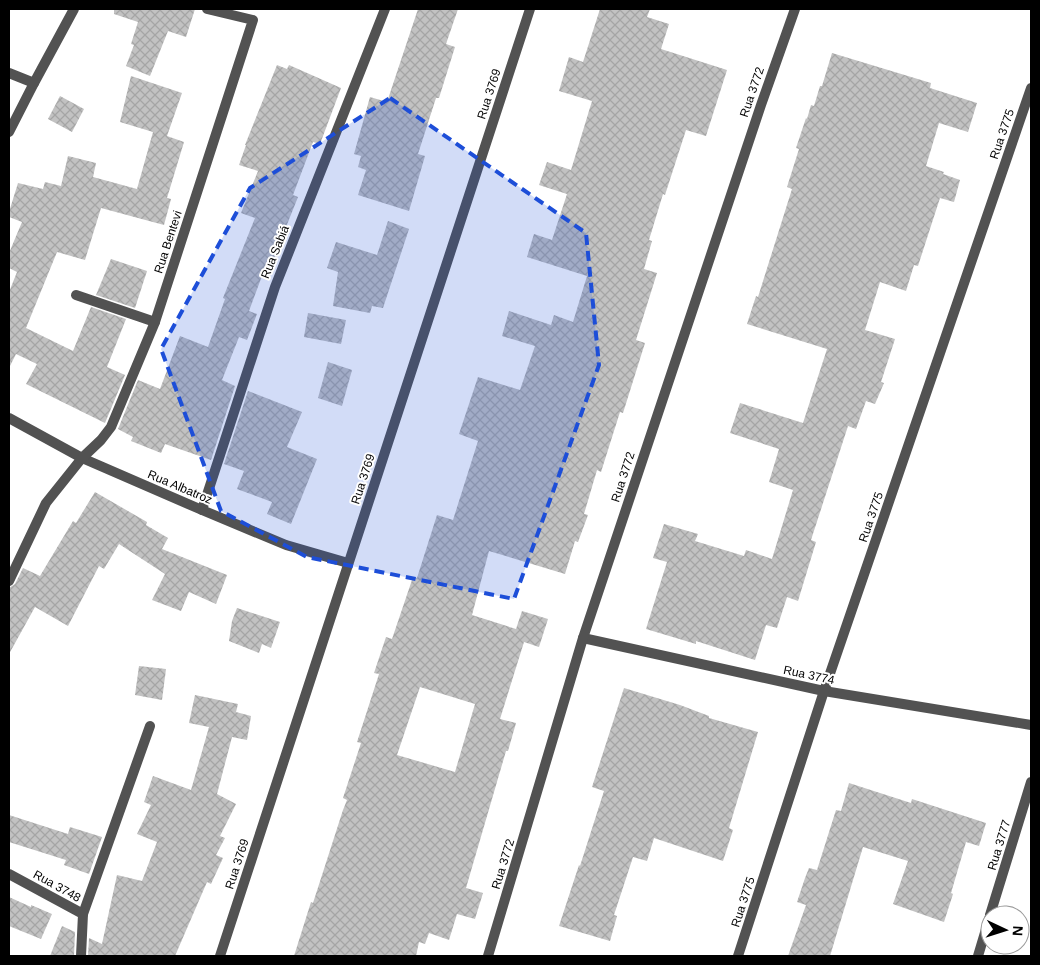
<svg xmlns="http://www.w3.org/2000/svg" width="1040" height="965" viewBox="0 0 1040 965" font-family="Helvetica,sans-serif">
<defs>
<pattern id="building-cross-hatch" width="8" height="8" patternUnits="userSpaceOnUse" patternTransform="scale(1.25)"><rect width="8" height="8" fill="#c2c2c2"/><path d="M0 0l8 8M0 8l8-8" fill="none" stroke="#a5a5a5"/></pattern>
</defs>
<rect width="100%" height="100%" fill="#fff"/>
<g fill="url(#building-cross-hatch)" fill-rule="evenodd">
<polygon points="114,9 195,9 186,37 168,31 150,76 126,66 134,45 131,44 138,22 114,14"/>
<polygon points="418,9 458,9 446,44 455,47 439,98 436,98 418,154 425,156 409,211 358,195 366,170 358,167 361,156 354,154 370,97 387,102"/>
<path d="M600,9H650L647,17L669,24L661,49L727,70L706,136L686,130L665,195L663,194L649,240L652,241L644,269L657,273L636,340L645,343L623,413L620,412L601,472L597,470L584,514L588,515L578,542L575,541L565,574L489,551L472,615L516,629L522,611L548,619L539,647L524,642L500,719L516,723L508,751H506L466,888L483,893L475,919L457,914L449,940L429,933L425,944L419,942L416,956H294L311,902L313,903L343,810L347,800L343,798L361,743L357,742L379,674L374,673L386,637L392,639L413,577L417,578L437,515L453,520L478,441L459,434L478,377L520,390L535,346L502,336L509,311L551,325L554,315L573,322L587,276L527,257L534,234L552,240L567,194L539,185L547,162L571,170L592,101L559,91L569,57L583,62ZM420,687L475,704L455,772L397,755Z"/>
<polygon points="832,53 931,83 930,88 977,103 968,132 939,123 926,166 944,172 943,174 960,180 954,202 940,198 918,266 914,265 906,291 880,282 865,330 895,339 881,382 884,383 875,404 866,401 856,429 848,426 811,540 816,542 798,601 787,597 777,628 766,625 755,660 696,641 696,644 646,629 667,562 653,558 664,524 698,534 695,541 744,556 746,550 772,559 793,490 769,482 779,449 730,433 740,403 803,423 827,349 747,324 756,296 758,297 792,189 787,187 799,149 796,148 806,118 807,119 811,105 814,106 820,86 822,86"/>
<polygon points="277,65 287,69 289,65 341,88 320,144 313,142 293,195 298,197 284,232 286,233 276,260 269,257 249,311 257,314 247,340 239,337 222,380 235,386 211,460 165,444 161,453 131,441 133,437 118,429 138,380 160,389 180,336 208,347 225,299 223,298 255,218 241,213 258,171 239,165 246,145 245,145"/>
<polygon points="131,76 182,93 167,136 184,142 167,198 171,199 164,225 101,208 85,260 57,252 26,328 73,351 91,307 126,319 107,367 125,375 105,423 26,384 37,364 16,354 9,368 9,292 17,272 9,268 9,253 22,222 9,217 9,212 18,183 43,189 45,182 61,186 68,156 96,163 93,177 137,189 153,132 120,122"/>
<polygon points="60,96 84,109 72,132 48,119"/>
<polygon points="388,221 409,229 383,308 372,306 370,313 333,306 338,272 327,268 336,242 377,255"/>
<polygon points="111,259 147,271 135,308 96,295"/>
<polygon points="308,313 346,320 341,344 304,337"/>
<polygon points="328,362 352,370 342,406 318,398"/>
<polygon points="248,391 302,412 287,447 317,459 291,524 267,514 272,502 237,489 244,471 224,464"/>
<polygon points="95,492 147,522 146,525 168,538 162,549 227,575 216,604 189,592 181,611 152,600 165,574 119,544 104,569 99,566 68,626 35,607 9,654 9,588 15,584 23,568 40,576 73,521 76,523"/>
<polygon points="237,608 280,622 271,648 262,644 259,653 229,641 232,621"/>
<polygon points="139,666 166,669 162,700 135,695"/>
<polygon points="624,688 680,705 709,716 709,718 758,732 729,828 733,830 723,861 654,838 647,861 633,857 614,915 617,916 610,941 559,926 579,865 580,866 604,791 592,787"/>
<polygon points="195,695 238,704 236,712 251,716 247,740 232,737 217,794 236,804 220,836 225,838 216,855 223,858 211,884 207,882 175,956 88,956 89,938 102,944 117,875 142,881 157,842 137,834 151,805 144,802 153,776 191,790 209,727 189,723"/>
<polygon points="849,783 911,803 912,799 986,823 979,846 966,842 951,893 953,894 944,922 893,904 908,861 863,847 830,956 788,956 806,905 797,902 805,878 809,868 817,870 836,810 841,811"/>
<polygon points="9,815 68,834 70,827 102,837 89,874 64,865 66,860 9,842"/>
<polygon points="9,897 31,907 31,905 52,914 41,939 9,926"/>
<polygon points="62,926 75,932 74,956 50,956"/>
</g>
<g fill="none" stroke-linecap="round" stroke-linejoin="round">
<g stroke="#525252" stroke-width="10">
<polyline points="9,132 34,83"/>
<polyline points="76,295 155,322"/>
<polyline points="202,510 275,287 385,9"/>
<polyline points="83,914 150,726"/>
</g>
<g stroke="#525252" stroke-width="10">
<polyline points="9,73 34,83 74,9"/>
<polyline points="9,418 82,458 202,510 286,545 348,563"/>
<polyline points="9,581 46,503 82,458 101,440 111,427 155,322 253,20 207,9"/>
<polyline points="583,638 824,691 1031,725"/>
<polyline points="9,874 83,914 81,956"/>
<polyline points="990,915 1031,782"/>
<polyline points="220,956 530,9"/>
<polyline points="488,956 583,638 761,105 795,9"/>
<polyline points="738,956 824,691 1031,88"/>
<polyline points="978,956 990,916"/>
</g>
</g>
<path fill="#1d4ed8" fill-opacity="0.2" stroke="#1d4ed8" stroke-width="4" stroke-dasharray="10 6" stroke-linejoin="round" d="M390,98L586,233L599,365L514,599L307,557L221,511L161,349L250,188Z"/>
<g text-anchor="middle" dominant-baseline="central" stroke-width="4" stroke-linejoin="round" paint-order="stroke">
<g font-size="12" fill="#000" stroke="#fff">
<text transform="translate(752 92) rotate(-71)">Rua 3772</text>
<text transform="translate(489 94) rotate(-72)">Rua 3769</text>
<text transform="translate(1002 134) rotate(-71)">Rua 3775</text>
<text transform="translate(168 242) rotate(-72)">Rua Bentevi</text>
<text transform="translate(275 252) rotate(-68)">Rua Sabiá</text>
<text transform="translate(623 477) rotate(-72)">Rua 3772</text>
<text transform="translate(363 479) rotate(-72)">Rua 3769</text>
<text transform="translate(180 487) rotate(23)">Rua Albatroz</text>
<text transform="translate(871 517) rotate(-71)">Rua 3775</text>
<text transform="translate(809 675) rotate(12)">Rua 3774</text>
<text transform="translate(999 845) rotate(-73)">Rua 3777</text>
<text transform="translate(237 864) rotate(-72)">Rua 3769</text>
<text transform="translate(503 864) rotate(-73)">Rua 3772</text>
<text transform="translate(57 886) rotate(29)">Rua 3748</text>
<text transform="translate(743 902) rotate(-72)">Rua 3775</text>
</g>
</g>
<rect width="1040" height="965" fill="none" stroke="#000000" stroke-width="20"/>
<g transform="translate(1005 930) rotate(94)"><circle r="24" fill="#ffffff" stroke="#999999"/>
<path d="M0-4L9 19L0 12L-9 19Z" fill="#000000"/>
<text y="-8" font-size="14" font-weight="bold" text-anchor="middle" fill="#000000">N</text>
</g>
</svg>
